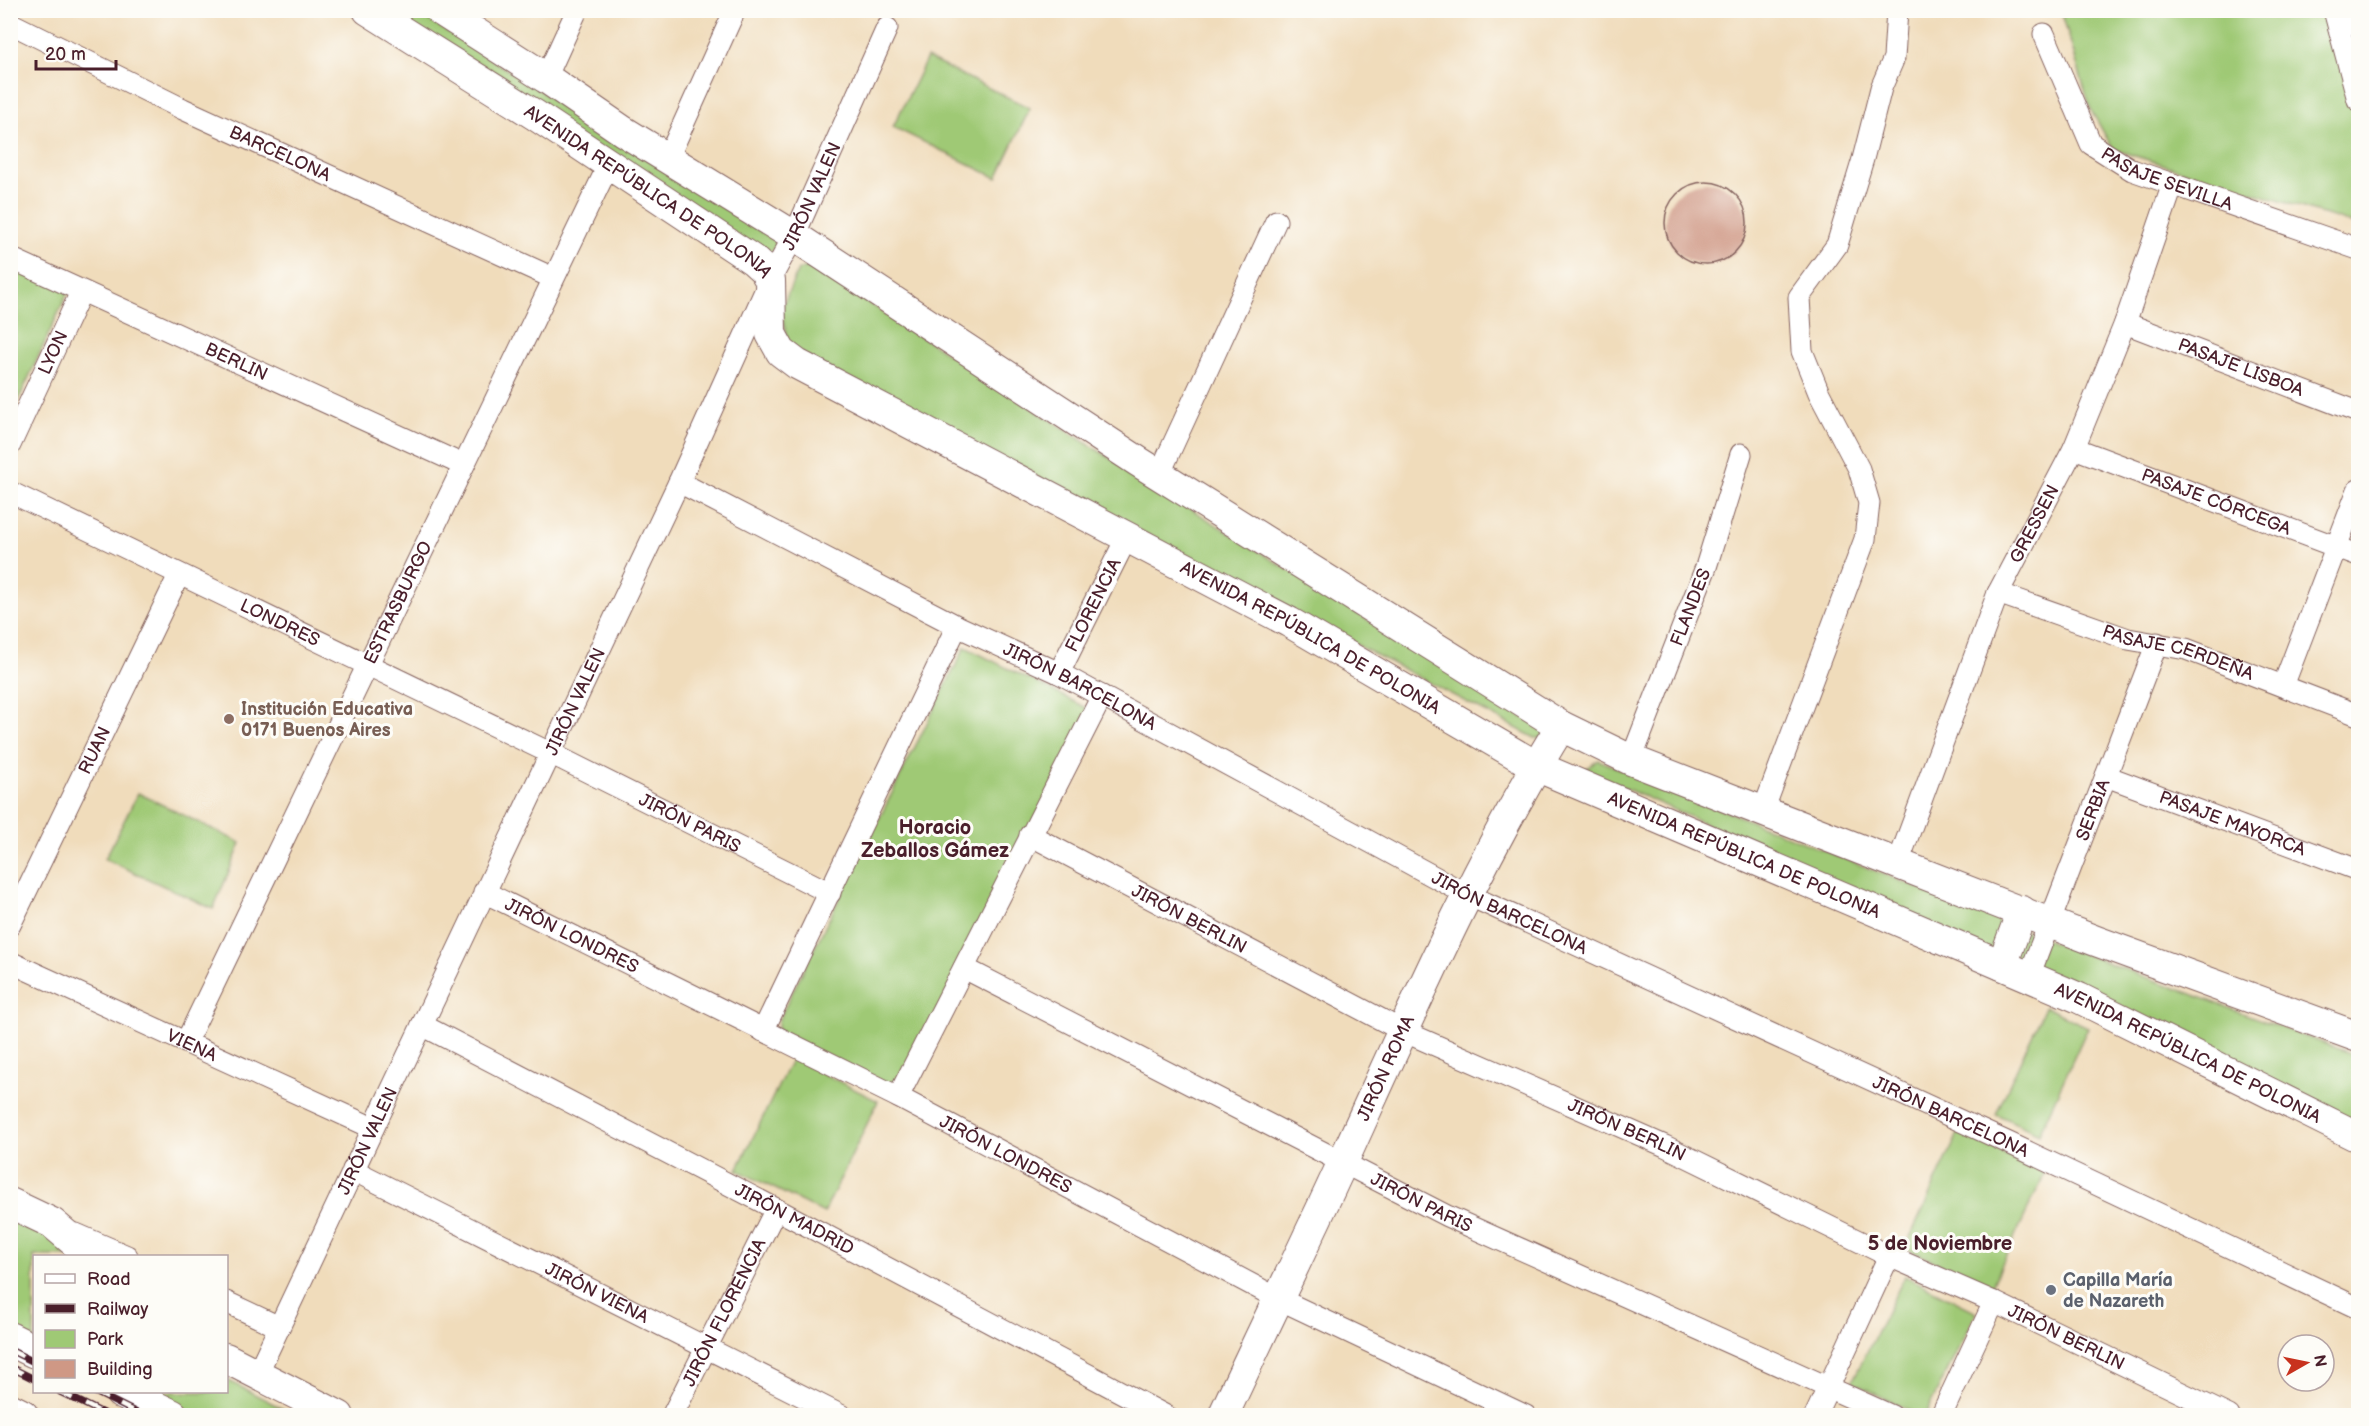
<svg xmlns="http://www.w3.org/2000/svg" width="2369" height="1426" viewBox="0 0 2369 1426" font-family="'Balsamiq Sans',sans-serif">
<rect width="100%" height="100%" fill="#fdfcf7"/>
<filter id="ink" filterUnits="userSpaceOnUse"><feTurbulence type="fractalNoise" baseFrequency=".0167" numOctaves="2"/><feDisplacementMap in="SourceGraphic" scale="12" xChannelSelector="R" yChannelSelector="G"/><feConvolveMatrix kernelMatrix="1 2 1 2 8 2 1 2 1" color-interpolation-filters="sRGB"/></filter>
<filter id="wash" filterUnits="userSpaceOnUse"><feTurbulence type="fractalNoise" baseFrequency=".008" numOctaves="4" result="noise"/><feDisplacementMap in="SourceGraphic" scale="24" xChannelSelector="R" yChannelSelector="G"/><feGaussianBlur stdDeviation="1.35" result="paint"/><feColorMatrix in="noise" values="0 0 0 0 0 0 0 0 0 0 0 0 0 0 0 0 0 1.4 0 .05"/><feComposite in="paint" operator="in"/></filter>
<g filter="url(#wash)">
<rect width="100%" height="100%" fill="#f0dcbb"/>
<g fill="#9fc975" stroke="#747450" stroke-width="1.5">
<polygon points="380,11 415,11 778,242 767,258"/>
<polygon points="2061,11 2329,11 2358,105 2358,225 2113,149 2091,110"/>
<polygon points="927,58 1030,108 997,178 893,127"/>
<polygon points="11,262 69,290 11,416"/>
<polygon points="807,267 815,268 1075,436 1540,728 1547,738 1535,738 789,348 781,310 798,270"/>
<polygon points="965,647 1091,710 898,1091 778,1035 778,1021"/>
<polygon points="1598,760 2068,948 2358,1056 2358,1125 1790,861 1584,770"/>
<polygon points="138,793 241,843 213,909 105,859"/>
<polygon points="2045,1007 2088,1027 2039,1134 1996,1114"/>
<polygon points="792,1058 878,1101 824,1213 737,1170"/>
<polygon points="1959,1132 2045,1173 1991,1288 1905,1248"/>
<polygon points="10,1216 58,1240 75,1256 34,1256 34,1344 11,1332"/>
<polygon points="1905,1276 1977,1312 1925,1415 1918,1415 1852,1382"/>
<polygon points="227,1380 295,1415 182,1415 132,1392 226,1392"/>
</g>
<g id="blocks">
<circle fill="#cf9885" cx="1706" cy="223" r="41"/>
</g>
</g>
<g filter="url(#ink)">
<use href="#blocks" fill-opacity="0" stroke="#84615d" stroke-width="1.5"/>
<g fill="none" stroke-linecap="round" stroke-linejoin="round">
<g stroke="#84615d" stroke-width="23">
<g id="street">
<polyline points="2334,10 2358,100"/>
<path id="s1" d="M10,23L183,109L553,278"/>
<polyline points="2339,27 2358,21"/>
<path id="s2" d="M2044,34L2091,144L2132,170L2358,249"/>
<polyline points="546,78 577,10"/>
<polyline points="668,158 735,10"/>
<path id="s3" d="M10,258L463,465"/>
<path id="s4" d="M2125,323L2358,412"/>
<path id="s5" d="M10,445L81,292"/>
<path id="s6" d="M2074,448L2358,555"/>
<polyline points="1159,475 1276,221"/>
<path id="s7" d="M679,482L957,626L1059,673L1466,894L2011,1144L2358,1308"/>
<path id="s8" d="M10,492L550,753L830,893"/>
<path id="s9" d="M1998,593L2128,639L2186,649L2358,715"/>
<path id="s10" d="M1059,673L1127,537"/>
<polyline points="2283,686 2358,490"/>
<path id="s11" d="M1631,760L1706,567L1741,454"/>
<path id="s12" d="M2106,776L2358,870"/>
<polyline points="1763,811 1865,539 1869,503 1859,469 1819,393 1802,351 1799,297 1837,245 1863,159 1881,88 1894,58 1897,10"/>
<path id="s13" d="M1030,835L1403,1031L1665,1146L1889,1256L1994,1302L2229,1416"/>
<path id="s14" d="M1898,863L1998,593L2074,448L2125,323L2173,184"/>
<path id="s15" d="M484,892L898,1097L1277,1298L1526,1416"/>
<path id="s16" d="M10,925L179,575"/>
<path id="s17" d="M10,962L373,1128"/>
<path id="s18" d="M964,968L1447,1216L1892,1416"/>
<path id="s19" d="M2029,976L2157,643"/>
<path id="s20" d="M422,1025L776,1209L1166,1416"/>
<polyline points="763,1031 957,626"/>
<path id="s21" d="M186,1042L609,164"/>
<polyline points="898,1097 1102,696"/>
<path id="s22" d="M353,1170L842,1416"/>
<polyline points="76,1234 127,1256"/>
<polyline points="226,1302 279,1327"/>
<path id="s23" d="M257,1374L679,482L770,280L794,236L887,28"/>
<path id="s24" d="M672,1416L776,1209"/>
<polyline points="1815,1416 1889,1256"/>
<polyline points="1941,1416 1994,1302"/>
</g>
</g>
<g stroke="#84615d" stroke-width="32">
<g id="secondary">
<path id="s25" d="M368,10L535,115L753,260L764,270L770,280L771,334L781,352L797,364L1289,622L1536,766L2079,998L2358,1137"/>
<polyline points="440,10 546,78 623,131 794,236 1139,462 1561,726 1631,760 2096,941 2358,1037"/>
<polyline points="2002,965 2022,911"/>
<polyline points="10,1203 52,1223 91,1256"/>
<polyline points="226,1358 339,1416"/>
<path id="s26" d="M1223,1416C1264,1327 1307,1241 1347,1153C1413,1008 1477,862 1561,726"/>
</g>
</g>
<g stroke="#84615d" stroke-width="35">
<g id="primary">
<polyline points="10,1339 34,1351"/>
<polyline points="121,1392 172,1416"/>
<polyline points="10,1410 22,1416"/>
</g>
</g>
<use href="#street" stroke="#fff" stroke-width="21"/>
<use href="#secondary" stroke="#fff" stroke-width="30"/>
<use href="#primary" stroke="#fff" stroke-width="33"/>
<g stroke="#4a1f2b" stroke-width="7">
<g id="rail">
<polyline points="10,1350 34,1362"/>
<polyline points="10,1367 34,1379"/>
<polyline points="60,1392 109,1416"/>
<polyline points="95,1392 143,1416"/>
</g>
</g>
<use href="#rail" stroke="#fdfcf7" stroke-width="4.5" stroke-dasharray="14" stroke-linecap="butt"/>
</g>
</g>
<circle fill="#8d6e63" stroke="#fdfcf7" stroke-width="2" cx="229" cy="719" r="6"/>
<circle fill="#6b7280" stroke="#fdfcf7" stroke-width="2" cx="2051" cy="1290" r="6"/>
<g text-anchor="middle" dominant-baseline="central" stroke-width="6" stroke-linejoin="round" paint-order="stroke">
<g font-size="18" fill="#4a1f2b" stroke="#fdfcf7">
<text stroke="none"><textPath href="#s1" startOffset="300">BARCELONA</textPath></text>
<text stroke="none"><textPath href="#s2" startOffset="204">PASAJE SEVILLA</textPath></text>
<text stroke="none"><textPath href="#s25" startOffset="334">AVENIDA REPÚBLICA DE POLONIA</textPath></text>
<text stroke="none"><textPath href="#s23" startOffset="1302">JIRÓN VALEN</textPath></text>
<text stroke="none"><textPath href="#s5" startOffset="102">LYON</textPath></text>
<text stroke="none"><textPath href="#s3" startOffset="249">BERLIN</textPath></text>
<text stroke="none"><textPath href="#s4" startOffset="124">PASAJE LISBOA</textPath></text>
<text stroke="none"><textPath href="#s6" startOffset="152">PASAJE CÓRCEGA</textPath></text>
<text stroke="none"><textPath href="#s14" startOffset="366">GRESSEN</textPath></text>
<text stroke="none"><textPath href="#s21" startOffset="488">ESTRASBURGO</textPath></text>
<text stroke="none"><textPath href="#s10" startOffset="76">FLORENCIA</textPath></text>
<text stroke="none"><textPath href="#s11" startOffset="164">FLANDES</textPath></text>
<text stroke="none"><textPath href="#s8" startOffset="300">LONDRES</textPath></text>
<text stroke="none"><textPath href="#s25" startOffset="1162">AVENIDA REPÚBLICA DE POLONIA</textPath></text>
<text stroke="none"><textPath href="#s9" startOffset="190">PASAJE CERDEÑA</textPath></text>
<text stroke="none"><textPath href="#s7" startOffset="450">JIRÓN BARCELONA</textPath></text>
<text stroke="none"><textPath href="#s23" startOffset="744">JIRÓN VALEN</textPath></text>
<text stroke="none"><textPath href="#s16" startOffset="194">RUAN</textPath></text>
<text stroke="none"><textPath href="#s19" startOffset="178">SERBIA</textPath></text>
<text stroke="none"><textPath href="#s8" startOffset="756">JIRÓN PARIS</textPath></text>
<text stroke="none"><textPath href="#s12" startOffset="135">PASAJE MAYORCA</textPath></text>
<text stroke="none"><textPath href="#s25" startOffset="1648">AVENIDA REPÚBLICA DE POLONIA</textPath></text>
<text stroke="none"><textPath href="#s7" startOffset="936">JIRÓN BARCELONA</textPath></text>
<text stroke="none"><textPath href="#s13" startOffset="180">JIRÓN BERLIN</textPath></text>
<text stroke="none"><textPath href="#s15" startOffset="98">JIRÓN LONDRES</textPath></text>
<text stroke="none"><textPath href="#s17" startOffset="200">VIENA</textPath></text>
<text stroke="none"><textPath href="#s25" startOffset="2134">AVENIDA REPÚBLICA DE POLONIA</textPath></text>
<text stroke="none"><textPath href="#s26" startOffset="384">JIRÓN ROMA</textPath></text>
<text stroke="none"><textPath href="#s7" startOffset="1422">JIRÓN BARCELONA</textPath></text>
<text stroke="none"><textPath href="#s13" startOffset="666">JIRÓN BERLIN</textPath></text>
<text stroke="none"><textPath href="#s23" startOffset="258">JIRÓN VALEN</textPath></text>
<text stroke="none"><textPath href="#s15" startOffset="584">JIRÓN LONDRES</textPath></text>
<text stroke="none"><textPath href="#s18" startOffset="514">JIRÓN PARIS</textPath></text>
<text stroke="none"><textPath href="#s20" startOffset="420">JIRÓN MADRID</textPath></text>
<text stroke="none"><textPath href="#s22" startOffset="273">JIRÓN VIENA</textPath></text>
<text stroke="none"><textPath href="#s24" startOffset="116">JIRÓN FLORENCIA</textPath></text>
<text stroke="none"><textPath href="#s13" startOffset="1152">JIRÓN BERLIN</textPath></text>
</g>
<g font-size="18" font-weight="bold" fill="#785e54" stroke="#fdfcf7" text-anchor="start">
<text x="241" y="709">Institución Educativa<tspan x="241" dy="21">0171 Buenos Aires</tspan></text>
</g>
<g font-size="18" font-weight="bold" fill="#5b616d" stroke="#fdfcf7" text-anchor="start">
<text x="2063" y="1280">Capilla María<tspan x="2063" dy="21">de Nazareth</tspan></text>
</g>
<g font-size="20" font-weight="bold" fill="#4a1f2b" stroke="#fdfcf7">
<text x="935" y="828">Horacio<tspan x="935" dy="23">Zeballos Gámez</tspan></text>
<text x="1940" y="1244">5 de Noviembre</text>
</g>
</g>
<rect width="2369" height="1426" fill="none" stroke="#fdfcf7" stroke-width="36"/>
<rect x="33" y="1255" width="195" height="138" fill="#fdfcf7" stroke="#b5a4a5" stroke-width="1.5"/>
<rect x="45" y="1274" width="30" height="9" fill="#ffffff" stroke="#b5a4a5" stroke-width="1.5"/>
<text x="87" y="1285" font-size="18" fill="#4a1f2b">Road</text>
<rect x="45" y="1304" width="30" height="9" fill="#4a1f2b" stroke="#b5a4a5" stroke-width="1.5"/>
<text x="87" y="1315" font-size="18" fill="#4a1f2b">Railway</text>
<rect x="45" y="1330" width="30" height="18" fill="#9fc975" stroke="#b5a4a5" stroke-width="1.5"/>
<text x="87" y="1345" font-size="18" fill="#4a1f2b">Park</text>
<rect x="45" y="1360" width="30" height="18" fill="#cf9885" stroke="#b5a4a5" stroke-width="1.5"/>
<text x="87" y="1375" font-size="18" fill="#4a1f2b">Building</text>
<g transform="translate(2306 1363) rotate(81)"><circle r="28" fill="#fdfcf7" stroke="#b5a4a5" stroke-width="1.5"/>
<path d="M0-4.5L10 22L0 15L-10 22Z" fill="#c8321e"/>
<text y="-9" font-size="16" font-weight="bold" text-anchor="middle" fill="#4a1f2b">N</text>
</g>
<path d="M36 60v9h80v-9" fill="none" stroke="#4a1f2b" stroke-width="3"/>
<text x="45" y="60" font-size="18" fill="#4a1f2b" stroke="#fdfcf7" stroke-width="4.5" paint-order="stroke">20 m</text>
</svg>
